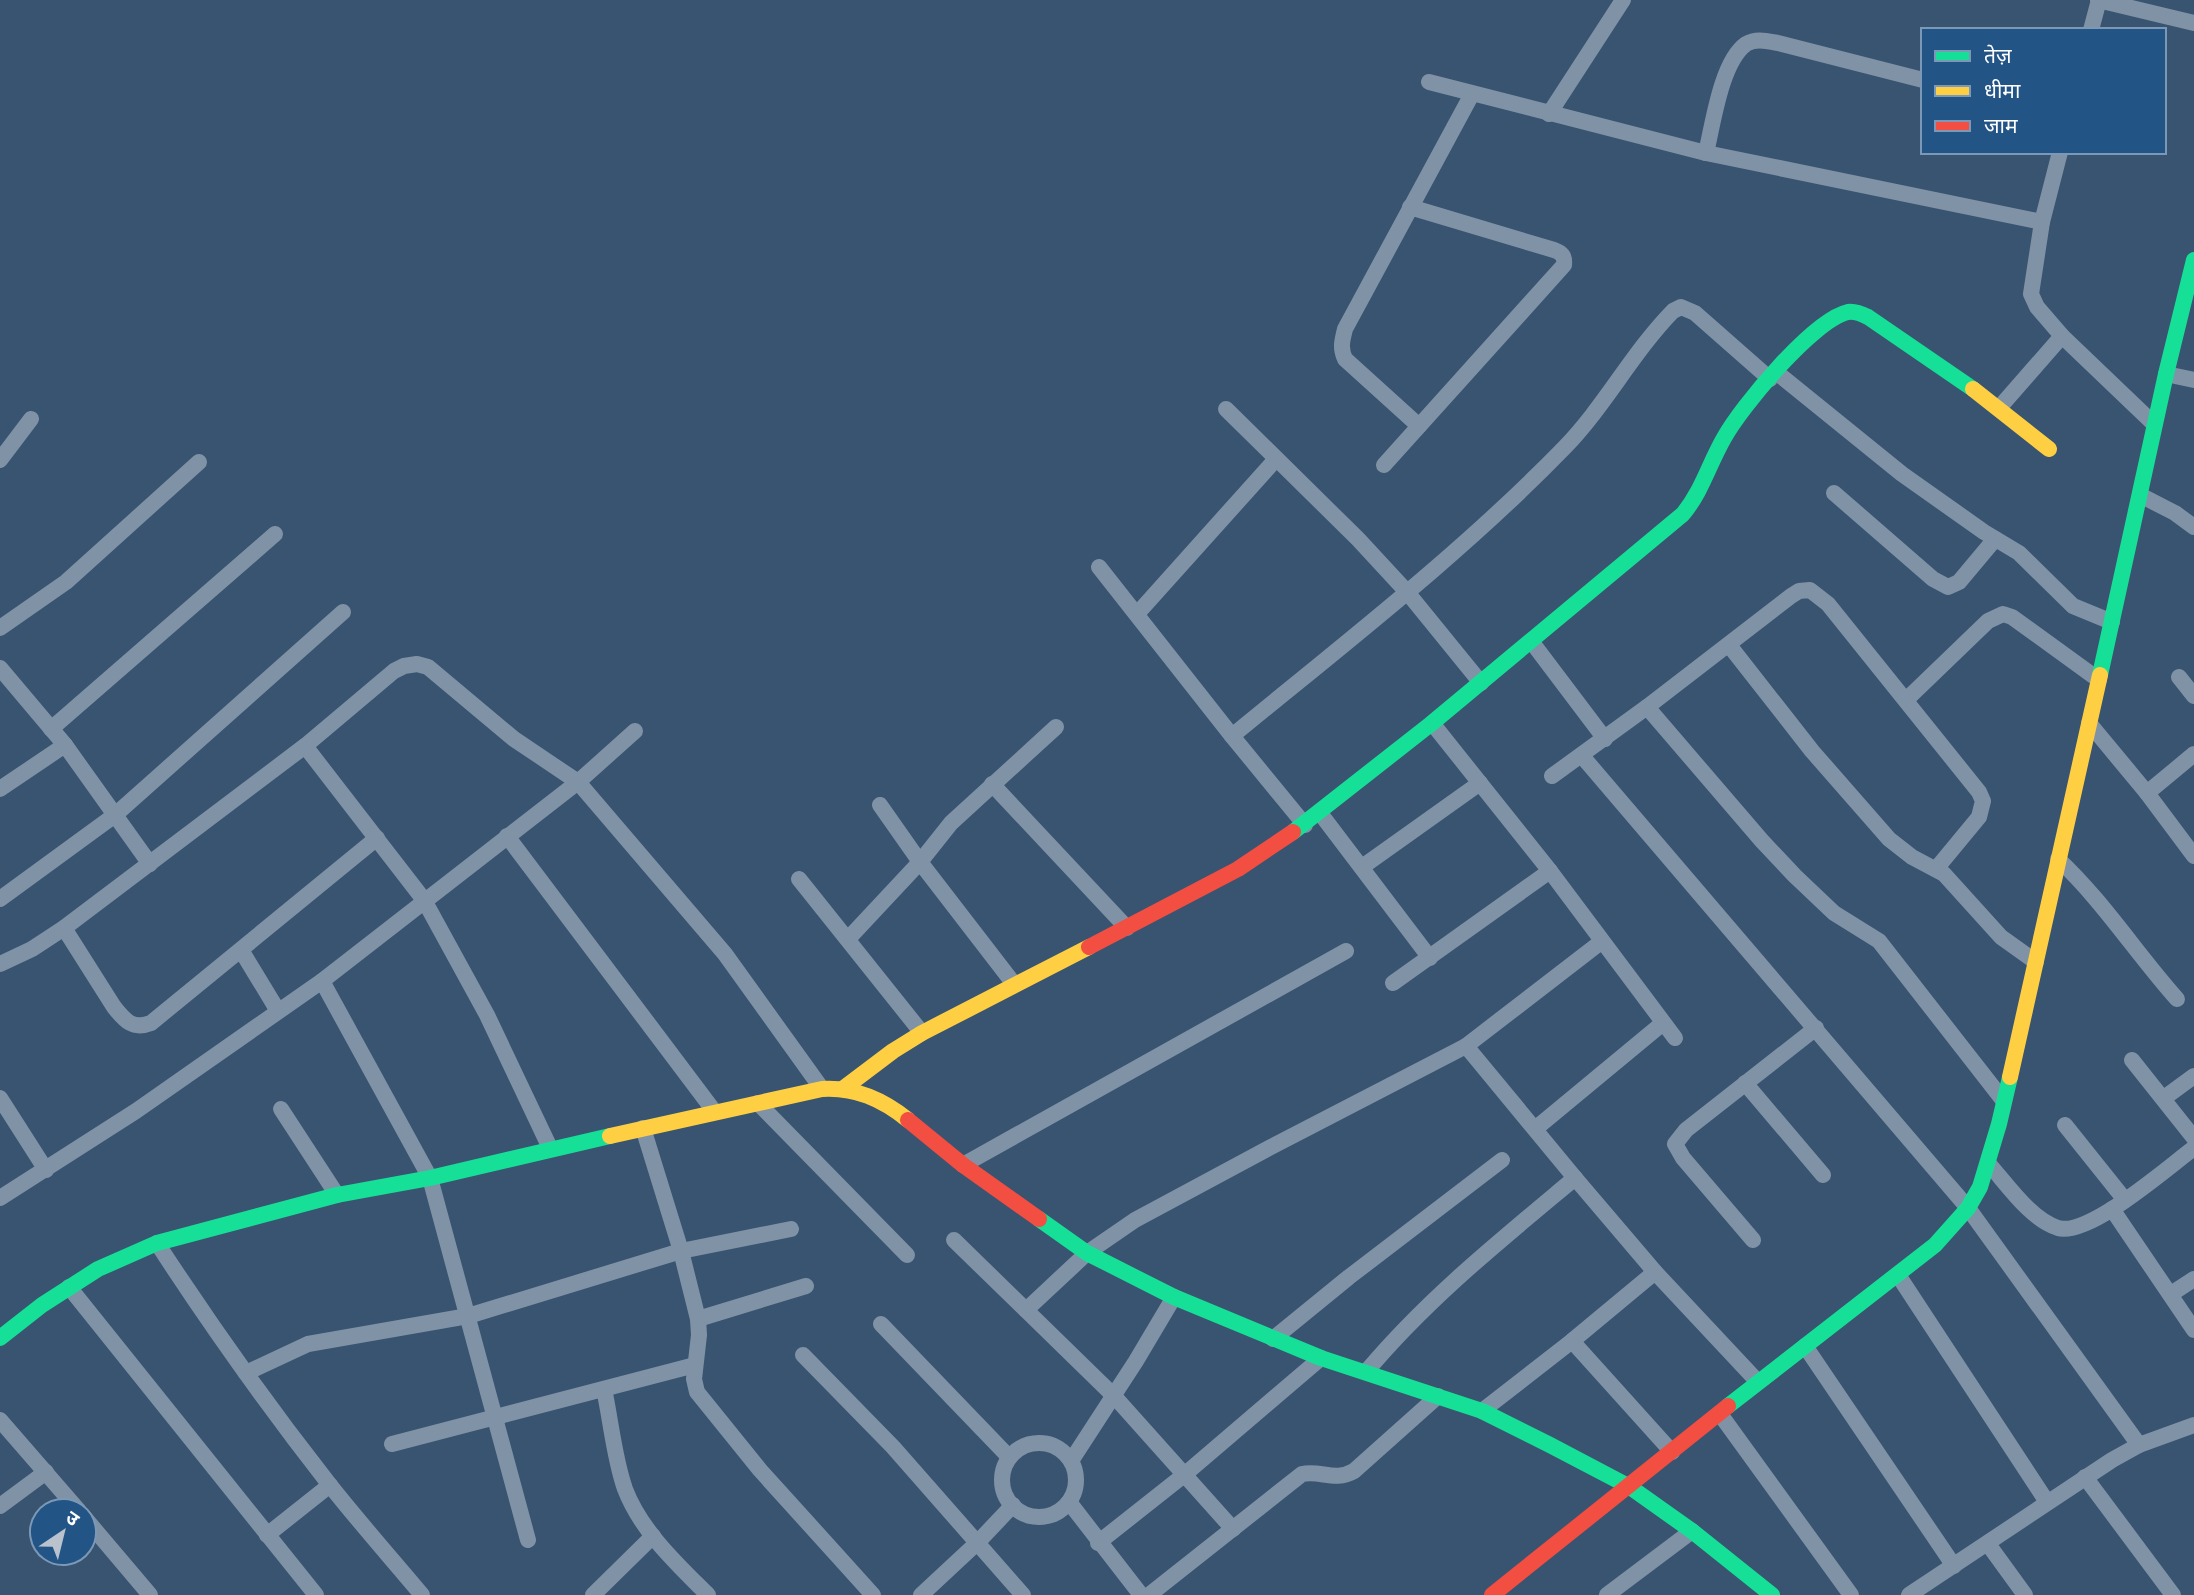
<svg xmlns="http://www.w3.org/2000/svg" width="2194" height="1595" viewBox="0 0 2194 1595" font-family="Lato,'Noto Sans Devanagari',sans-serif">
<rect width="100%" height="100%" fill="#395470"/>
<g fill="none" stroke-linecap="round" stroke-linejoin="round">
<g stroke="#8093a6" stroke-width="16">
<polyline points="2098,0 2194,23"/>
<polyline points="2091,30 2099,0"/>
<polyline points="1429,82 1706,153 2042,222"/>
<polyline points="1549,114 1623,0"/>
<polyline points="2060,152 2042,222 2031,294 2037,307 2062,336 2154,424"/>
<path d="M1706,153C1713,124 1721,62 1746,44C1756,38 1767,41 1778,43L1923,80"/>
<polyline points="1776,372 1902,474 1984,532 2019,553 2073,606 2112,622"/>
<polyline points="2166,374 2194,380"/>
<polyline points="1999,408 2062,336"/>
<polyline points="1226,409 1358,539 1407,592 1481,683"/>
<path d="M1419,426L1345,359C1340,348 1342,341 1345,329L1472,94"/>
<polyline points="0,460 31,419"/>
<path d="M1384,465L1564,265C1565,256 1562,253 1554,250L1410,207"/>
<polyline points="1834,493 1933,579 1948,587 1959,582 1995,539"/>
<polyline points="2140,495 2175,513 2194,527"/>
<polyline points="1099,567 1232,736 1305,825"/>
<polyline points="1137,614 1276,459"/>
<polyline points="0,628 66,582 199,462"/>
<polyline points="1531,641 1605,739"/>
<polyline points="1729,645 1812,751 1889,839 1912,857 1944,874 2001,937 2036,962"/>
<polyline points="0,668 65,745 150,864"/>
<polyline points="2179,677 2194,696"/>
<polyline points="1906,700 1988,621 2003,614 2012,617 2099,680"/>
<polyline points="1647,707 1762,841 1795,876 1834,913 1879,941 2003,1100"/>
<polyline points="1432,723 1550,871 1675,1038"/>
<polyline points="2089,723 2147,793 2194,856"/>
<polyline points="51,729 275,534"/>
<path d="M1232,736C1345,643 1462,553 1564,448C1605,406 1632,353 1673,311L1681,307L1695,313L1770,379"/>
<polyline points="305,746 424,900 487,1015 550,1148"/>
<polyline points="1582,756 1968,1208 2139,1445"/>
<polyline points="1552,776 1647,707 1791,596 1799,591 1810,590 1828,604 1979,792 1983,801 1979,817 1936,869"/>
<polyline points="992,784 1127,928"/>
<polyline points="0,789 65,745"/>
<polyline points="2147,793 2194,754"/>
<polyline points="880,805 920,862 1014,984"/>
<polyline points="1320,813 1430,958"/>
<polyline points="507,836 714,1111"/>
<path d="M2058,859C2103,901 2136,953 2177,999"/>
<polyline points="1362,867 1480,783"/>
<polyline points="799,879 922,1033"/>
<polyline points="0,899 115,815 343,612"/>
<path d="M64,928L114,1007C125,1021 133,1030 151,1023L377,838"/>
<polyline points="848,939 920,862 951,823 1056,727"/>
<polyline points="241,950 278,1011"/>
<polyline points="0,964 32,949 64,928 305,746 394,671 404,666 417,664 428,667 514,739 578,782 725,954 822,1089"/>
<polyline points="322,981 430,1178 528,1540"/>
<polyline points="1393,983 1550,871"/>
<polyline points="1466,1046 1575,1178 1655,1272 1758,1382"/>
<polyline points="2132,1060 2194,1138"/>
<polyline points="1745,1083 1823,1175"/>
<polyline points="0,1098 46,1170"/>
<polyline points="2164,1098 2194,1076"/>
<polyline points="758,1103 907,1255"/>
<polyline points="281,1109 337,1195"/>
<polyline points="2065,1125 2125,1200"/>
<polyline points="643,1128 681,1251 698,1319 699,1335 694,1379 697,1392 760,1470 873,1595"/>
<polyline points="1535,1129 1663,1023"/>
<path d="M1988,1163C2007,1184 2030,1219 2058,1228C2089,1237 2168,1167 2194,1148"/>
<polyline points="963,1165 1346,951"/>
<polyline points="0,1198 136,1111 322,981 578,782 635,731"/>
<polyline points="2112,1209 2194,1330"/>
<polyline points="954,1240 1114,1396 1233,1529"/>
<polyline points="1753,1240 1683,1158 1675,1144 1686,1130 1816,1028"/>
<path d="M157,1243C211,1326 268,1406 329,1484C359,1522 391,1558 422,1595"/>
<polyline points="1898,1275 2047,1502"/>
<polyline points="69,1287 316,1595"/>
<polyline points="2171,1294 2194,1279"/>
<polyline points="1026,1310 1087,1253 1135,1220 1269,1148 1466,1046 1601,942"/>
<polyline points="698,1319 806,1286"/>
<polyline points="881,1324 1009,1457"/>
<polyline points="1273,1339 1349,1277 1502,1160"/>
<polyline points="1572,1341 1672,1452"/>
<polyline points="1805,1346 1954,1566"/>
<polyline points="803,1355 893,1447 1023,1595"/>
<path d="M1366,1372C1427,1299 1502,1239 1575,1178"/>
<polyline points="246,1373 308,1344 468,1316 681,1251 791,1229"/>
<path d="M604,1389C611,1421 614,1458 625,1489C641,1531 677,1564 708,1595"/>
<polyline points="1482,1411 1572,1341 1655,1272"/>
<polyline points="1720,1414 1851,1595"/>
<polyline points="0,1420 79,1511"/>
<circle cx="1039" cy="1480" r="37"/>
<polyline points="392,1444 695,1365"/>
<polyline points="1071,1461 1136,1361 1174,1297"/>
<polyline points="2085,1477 2173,1595"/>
<polyline points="1069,1502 1141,1595"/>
<polyline points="0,1506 46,1472"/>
<polyline points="84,1517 150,1595"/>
<polyline points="267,1535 330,1485"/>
<polyline points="1098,1543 1184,1475 1321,1358"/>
<polyline points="1988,1544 2025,1595"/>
<polyline points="593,1595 653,1536"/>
<polyline points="921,1595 978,1542 1013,1505"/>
<path d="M1149,1595L1302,1474C1321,1470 1335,1482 1354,1471L1438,1396"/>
<polyline points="1607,1595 1692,1531"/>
<polyline points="1909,1595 2112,1460 2139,1445 2194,1425"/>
</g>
<g stroke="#16e098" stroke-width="16">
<polyline points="2100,675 2166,374 2194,260"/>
<path d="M1293,832L1432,723L1683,514C1702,491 1709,464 1724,438C1741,407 1813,320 1848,312C1855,311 1862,314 1868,317L1973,389"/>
<polyline points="1039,1219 1087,1253 1174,1297 1321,1358 1482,1411 1550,1445 1630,1487 1692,1531 1772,1595"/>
<polyline points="0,1338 42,1305 98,1269 157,1243 337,1195 430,1178 610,1136"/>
<polyline points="1728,1406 1935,1245 1968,1208 1980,1187 1999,1124 2010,1077"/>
</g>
<g stroke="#ffcf43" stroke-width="16">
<polyline points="1973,389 2049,449"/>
<polyline points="2010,1077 2100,675"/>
<polyline points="844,1088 893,1051 922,1033 1089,947"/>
<path d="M610,1136L822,1089C855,1087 882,1099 908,1120"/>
</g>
<g stroke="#f24e42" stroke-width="16">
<polyline points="1089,947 1238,869 1293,832"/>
<polyline points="908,1120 963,1165 1039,1219"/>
<polyline points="1492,1595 1728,1406"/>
</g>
</g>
<rect x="1921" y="28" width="245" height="126" fill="#235486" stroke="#7b98b6" stroke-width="2"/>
<rect x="1935" y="51" width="35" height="10" fill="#16e098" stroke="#7b98b6" stroke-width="2"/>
<text x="1984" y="63" font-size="21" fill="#ffffff">तेज़</text>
<rect x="1935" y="86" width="35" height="10" fill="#ffcf43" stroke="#7b98b6" stroke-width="2"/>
<text x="1984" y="98" font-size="21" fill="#ffffff">धीमा</text>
<rect x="1935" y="121" width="35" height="10" fill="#f24e42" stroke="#7b98b6" stroke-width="2"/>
<text x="1984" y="133" font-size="21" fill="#ffffff">जाम</text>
<g transform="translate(63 1532) rotate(35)"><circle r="33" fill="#235486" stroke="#7b98b6" stroke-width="2"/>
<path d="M0-5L12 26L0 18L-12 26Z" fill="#bac3cd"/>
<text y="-10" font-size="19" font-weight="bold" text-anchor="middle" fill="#ffffff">उ</text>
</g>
</svg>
